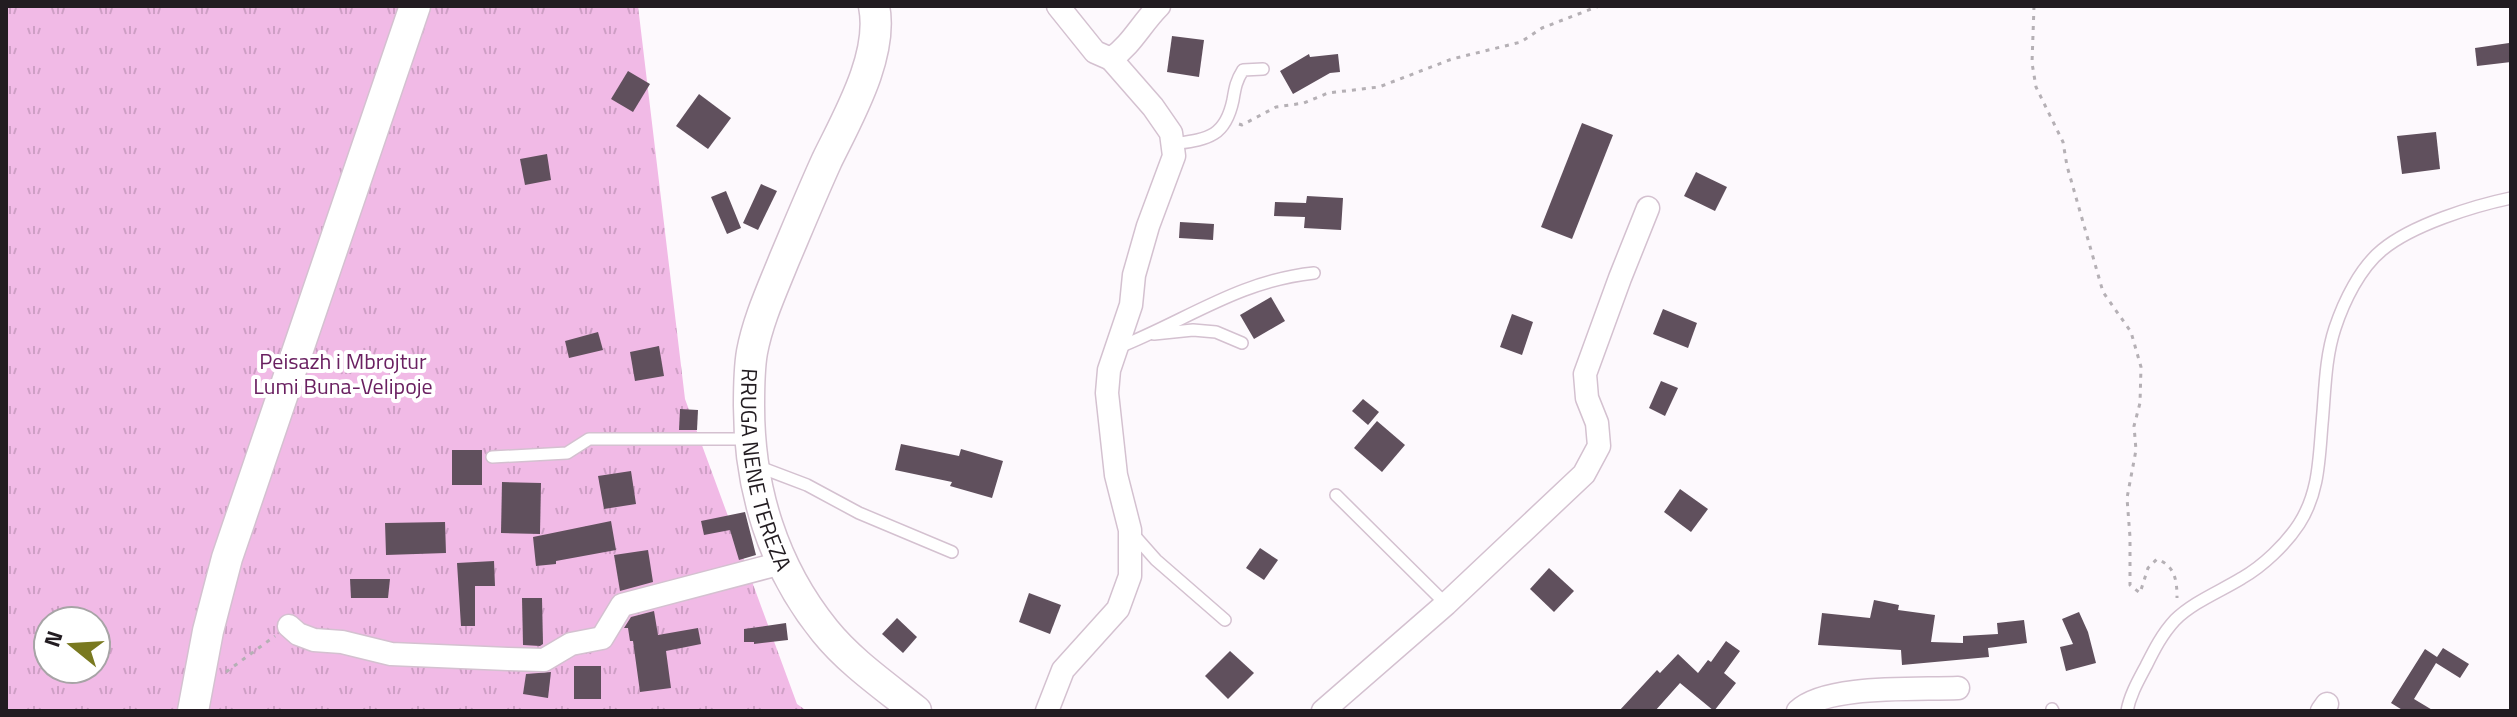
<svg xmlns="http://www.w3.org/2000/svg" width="2517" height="717" viewBox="0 0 2517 717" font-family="'Titillium Web',sans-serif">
<defs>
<pattern id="park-tufts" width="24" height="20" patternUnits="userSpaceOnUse" patternTransform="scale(2)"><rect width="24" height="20" fill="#f1bae6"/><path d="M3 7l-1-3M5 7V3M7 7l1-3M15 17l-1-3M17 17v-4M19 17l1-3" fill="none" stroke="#ce9fc5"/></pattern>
</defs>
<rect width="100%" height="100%" fill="#fdf9fd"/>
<path fill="url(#park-tufts)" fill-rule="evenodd" d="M6,6H638L685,399L797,704L807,711H6ZM48,621H96V669H48Z"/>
<g fill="#60505d">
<polygon points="1172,36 1204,40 1199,77 1167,72"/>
<polygon points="2509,43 2511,62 2477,66 2475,48"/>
<polygon points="1309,54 1310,57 1338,54 1340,72 1330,73 1293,94 1280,71"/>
<polygon points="628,71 650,84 633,112 611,99"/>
<polygon points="699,94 731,118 708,149 676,126"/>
<polygon points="1582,123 1613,135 1572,239 1541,227"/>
<polygon points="2436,132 2440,169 2402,174 2397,136"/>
<polygon points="547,154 551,180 525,185 520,159"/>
<polygon points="1696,172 1727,187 1715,211 1684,196"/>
<polygon points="761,184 777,191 758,230 743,223"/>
<polygon points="726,191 741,228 727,234 711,197"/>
<polygon points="1307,196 1343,198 1341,230 1304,228 1305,217 1274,216 1275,202 1306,203"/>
<polygon points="1180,222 1214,224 1213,240 1179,238"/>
<polygon points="1271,297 1285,321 1254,339 1240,315"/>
<polygon points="1663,309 1697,323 1688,348 1653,334"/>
<polygon points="1512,314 1533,322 1522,355 1500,347"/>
<polygon points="598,332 603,350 569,358 565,341"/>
<polygon points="659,346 664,376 635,381 630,352"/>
<polygon points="1661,381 1678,388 1665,416 1649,408"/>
<polygon points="1363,399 1379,412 1368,425 1352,411"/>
<polygon points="680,409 698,410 697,430 679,430"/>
<polygon points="1377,421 1405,445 1382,472 1354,448"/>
<polygon points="901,444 959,456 961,449 1003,461 992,498 950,486 952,482 895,470"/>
<rect x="452" y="450" width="30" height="35"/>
<polygon points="631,471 636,504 604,509 598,476"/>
<polygon points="502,482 541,483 540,534 501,533"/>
<polygon points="1680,489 1708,509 1691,532 1664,512"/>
<polygon points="745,512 756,555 739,560 730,530 704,535 701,521"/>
<polygon points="611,521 616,550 556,561 556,564 536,566 533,537"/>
<polygon points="445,522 446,553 386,555 385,523"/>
<polygon points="1260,548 1278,560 1264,580 1246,568"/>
<polygon points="648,550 653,582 620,591 614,555"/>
<polygon points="494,561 495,586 475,586 475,626 461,626 457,563"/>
<polygon points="1549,568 1574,591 1554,612 1530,589"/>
<polygon points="350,579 390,579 388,598 351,598"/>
<polygon points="1029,593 1061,605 1050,634 1019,622"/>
<polygon points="522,598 542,598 543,644 540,646 523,645"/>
<polygon points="1874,600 1899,605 1898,610 1935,615 1931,642 1963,643 1963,636 1998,634 1997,623 2024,620 2027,643 1988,648 1989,657 1902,665 1901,650 1818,645 1822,613 1870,618"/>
<polygon points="654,611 658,635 698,628 701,644 666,651 671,688 640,692 633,641 630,641 628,628 624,628 631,617"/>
<polygon points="2079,612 2088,632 2096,663 2066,671 2060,647 2073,644 2062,619"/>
<polygon points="897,618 917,637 903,653 882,634"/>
<polygon points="786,623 788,640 754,644 754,642 744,642 744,629"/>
<polygon points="1726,641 1740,651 1724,673 1736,683 1714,711 1680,683 1655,711 1619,711 1657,670 1660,673 1678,654 1698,673 1708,660 1711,662"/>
<polygon points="2443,648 2469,664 2460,678 2436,663 2414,699 2434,711 2404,711 2391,703 2425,649 2437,657"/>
<polygon points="1230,651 1254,673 1228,699 1205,676"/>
<rect x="574" y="666" width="27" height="33"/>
<polygon points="551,672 548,698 523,694 526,674"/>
</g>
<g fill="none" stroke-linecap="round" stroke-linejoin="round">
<g stroke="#d4c1d0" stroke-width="14">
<g id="lane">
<path d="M1173,144C1207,139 1225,138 1233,100C1235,88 1236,81 1243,70L1263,69"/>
<polyline points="1154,334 1193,330 1216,332 1242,343"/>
<path d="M1117,348C1186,321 1238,281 1314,273"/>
<polyline points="492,457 567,453 589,439 749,439"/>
<polyline points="757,466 807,485 859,513 952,552"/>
<polyline points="1336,495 1446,604"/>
<polyline points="1133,534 1156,560 1225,620"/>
<polyline points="2052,709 2053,711"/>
<path d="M2127,711C2130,695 2138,681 2146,666C2154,650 2162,634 2175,620C2193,602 2221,591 2242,578C2263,566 2286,544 2299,524C2319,493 2319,459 2322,424C2325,392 2325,358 2335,328C2344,301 2360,268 2382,250C2412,225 2473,206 2511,198"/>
</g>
</g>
<g stroke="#d4c1d0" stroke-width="25">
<g id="street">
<path d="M1058,6L1095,52L1111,59C1132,44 1141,24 1159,6"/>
<polyline points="289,626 298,634 314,640 342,642 391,654 508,659 544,660 571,644 602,638 622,605 782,563"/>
<polyline points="1047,711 1063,670 1118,609 1130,576 1130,530 1116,475 1107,393 1109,370 1131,305 1134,275 1148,226 1174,156 1171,133 1153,107 1111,59"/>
<polyline points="1323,711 1446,604 1584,474 1599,446 1597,423 1587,398 1585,374 1620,278 1648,208"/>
<path d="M1798,711C1826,684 1918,690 1958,688"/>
<polyline points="2322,711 2327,704"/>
</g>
</g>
<g stroke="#d4c1d0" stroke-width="33">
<g id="secondary">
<path id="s1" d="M874,6C884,55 848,117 827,160C812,193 798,227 784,260C772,290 758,320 752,352C749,369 749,388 749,406C749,488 773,567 825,631C850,662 885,686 916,711"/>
<polyline points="193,711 208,631 227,558 415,6"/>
</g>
</g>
<g stroke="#b5b0b5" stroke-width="3" stroke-dasharray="4 6" stroke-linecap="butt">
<path d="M2034,6L2032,63L2036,87L2063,142L2067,166L2103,292L2131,332L2141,367L2140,403L2134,426L2136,450L2127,498L2130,537V585L2140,593L2148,568L2157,559C2175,566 2177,580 2177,598"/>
<polyline points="1239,124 1242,125 1276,107 1304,103 1328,93 1379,87 1452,59 1521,42 1542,28 1599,6"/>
<polyline points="226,672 275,636"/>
</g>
<use href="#lane" stroke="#fff" stroke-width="11"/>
<use href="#street" stroke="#fff" stroke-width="22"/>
<use href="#secondary" stroke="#fff" stroke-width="30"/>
</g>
<g text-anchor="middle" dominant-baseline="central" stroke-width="8" stroke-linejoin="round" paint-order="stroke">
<g font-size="22" fill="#6a2061" stroke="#fff">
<text x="343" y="361">Peisazh i Mbrojtur<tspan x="343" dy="25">Lumi Buna-Velipoje</tspan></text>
</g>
<g font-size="22" fill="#221c21" stroke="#fff">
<text stroke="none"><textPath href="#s1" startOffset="490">RRUGA NENE TEREZA</textPath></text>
</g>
</g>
<rect width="2517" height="717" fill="none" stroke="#221c21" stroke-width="16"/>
<g transform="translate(72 645) rotate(288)"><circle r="38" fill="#ffffff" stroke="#a7a4a6" stroke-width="2"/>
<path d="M0-6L14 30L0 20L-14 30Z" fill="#797920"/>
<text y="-12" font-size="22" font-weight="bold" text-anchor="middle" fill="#221c21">N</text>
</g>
</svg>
